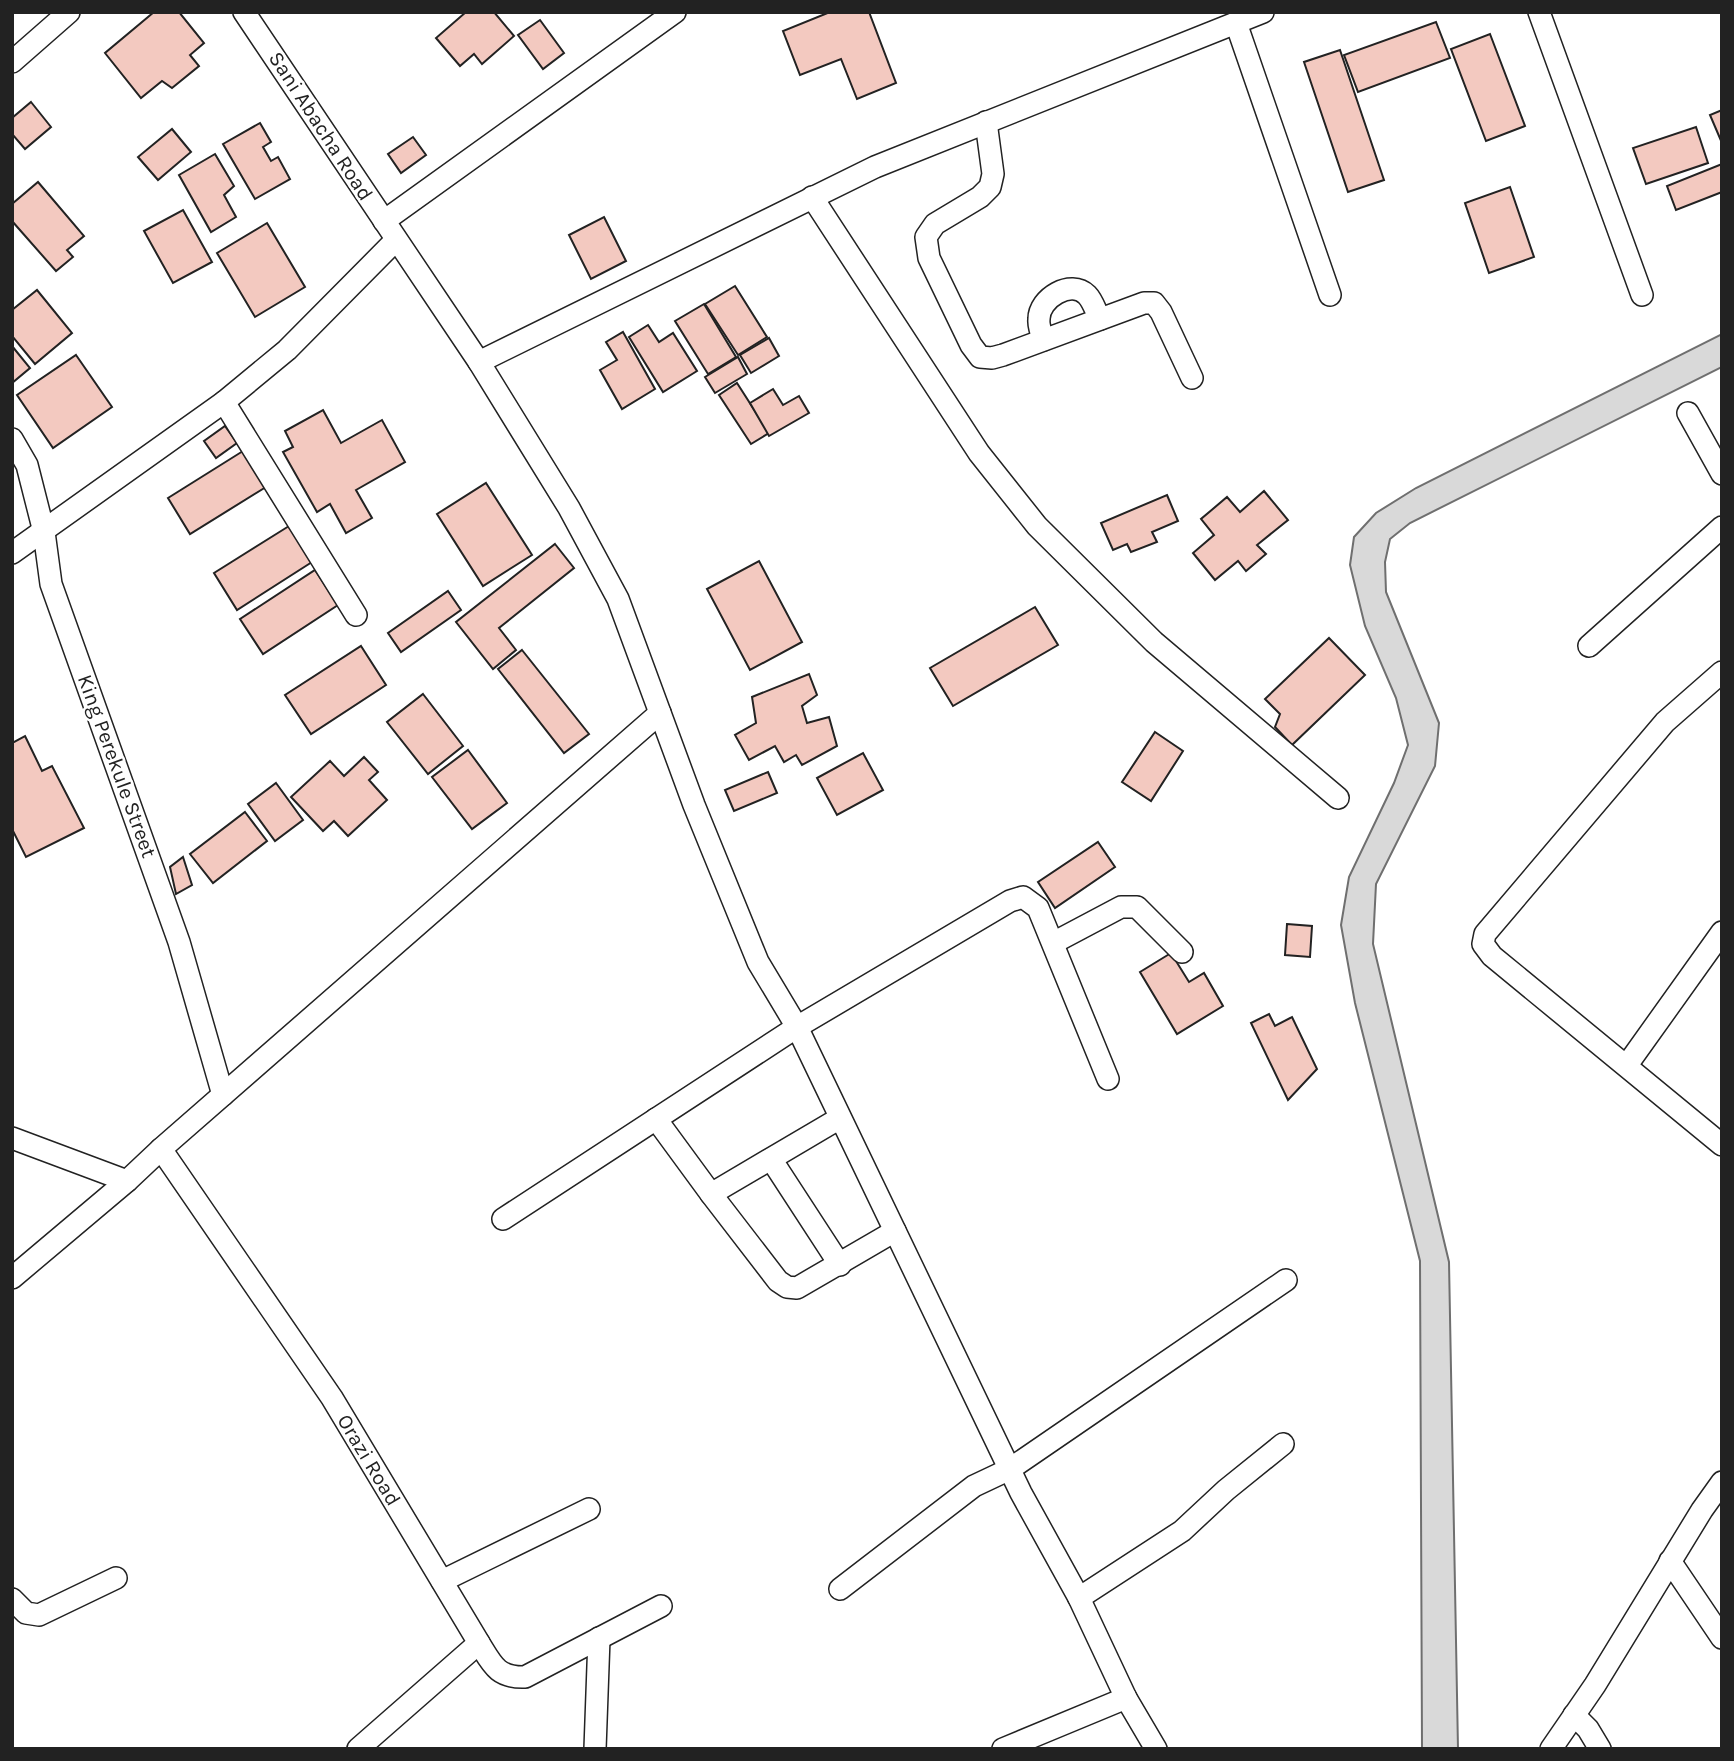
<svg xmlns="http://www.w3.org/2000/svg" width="1734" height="1761" viewBox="0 0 1734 1761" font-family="Karla,sans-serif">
<rect width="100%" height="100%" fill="#fff"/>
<polygon fill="#d9d9d9" stroke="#6f6f6f" stroke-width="2" points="1722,334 1722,367 1410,523 1390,539 1385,562 1386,592 1439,723 1435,766 1376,884 1373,944 1449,1262 1458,1749 1422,1749 1420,1261 1355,1003 1341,925 1349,877 1394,783 1408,745 1396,698 1365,626 1350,565 1354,537 1376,513 1416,488"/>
<g fill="#f3c9c0" stroke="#222" stroke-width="2">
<polygon points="154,12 179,12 204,43 190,55 199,66 172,88 162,81 141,98 105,53"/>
<polygon points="466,12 494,12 514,36 482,64 474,54 460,66 436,38"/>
<polygon points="830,12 869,12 896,83 857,99 841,59 800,75 783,31"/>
<polygon points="540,20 564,53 543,69 518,35"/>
<polygon points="1436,22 1450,58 1358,92 1344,55"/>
<polygon points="1490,34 1525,126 1486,141 1451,49"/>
<polygon points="1340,50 1384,180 1348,192 1304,62"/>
<polygon points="31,102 51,127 25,149 12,134 12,118"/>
<polygon points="1722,110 1722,143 1710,115"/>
<polygon points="260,123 271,142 263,147 271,161 278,157 290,179 255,199 223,144"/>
<polygon points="1696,127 1708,163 1646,184 1633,148"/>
<polygon points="172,129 191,152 158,180 138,157"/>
<polygon points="413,137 426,155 401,173 388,154"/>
<polygon points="215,154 234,186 224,195 236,217 211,232 179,175"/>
<polygon points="1722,164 1722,192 1676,210 1667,186"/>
<polygon points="38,182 84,236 67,250 73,257 56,271 12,221 12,204"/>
<polygon points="1510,187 1534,257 1489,273 1465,203"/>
<polygon points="183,210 212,262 173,283 144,231"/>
<polygon points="604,217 626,261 591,279 569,235"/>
<polygon points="267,223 305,287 255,317 217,253"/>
<polygon points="735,286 767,337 738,355 705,304"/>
<polygon points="37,290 72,333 35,364 12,336 12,310"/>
<polygon points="704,304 736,357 708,374 675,321"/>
<polygon points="648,325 659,342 673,333 697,371 663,392 629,337"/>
<polygon points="623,332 655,389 622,409 600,370 617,360 606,342"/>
<polygon points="769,338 779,356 751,373 740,355"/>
<polygon points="12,346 30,368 12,383"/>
<polygon points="76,355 112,407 53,448 17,395"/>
<polygon points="738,357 747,374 715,393 705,377"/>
<polygon points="737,383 769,433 751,444 719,395"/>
<polygon points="773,389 783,405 799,396 809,413 769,436 750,403"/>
<polygon points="323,410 341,443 382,420 405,462 356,490 372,518 346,533 330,504 317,512 283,452 293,447 285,431"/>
<polygon points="225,426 237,443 216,458 204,441"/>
<polygon points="243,451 266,487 190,534 168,498"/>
<polygon points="486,483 532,555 483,586 437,514"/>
<polygon points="1264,491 1288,520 1257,545 1266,554 1246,571 1238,561 1215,580 1193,553 1214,535 1201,519 1227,497 1240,512"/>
<polygon points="1167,495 1178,521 1152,532 1157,542 1131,552 1127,544 1113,550 1101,523"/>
<polygon points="289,526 312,562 237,610 214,573"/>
<polygon points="555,544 574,568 499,628 516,650 493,669 456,622"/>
<polygon points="759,561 802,642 750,670 707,589"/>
<polygon points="315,570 338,605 263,654 240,619"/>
<polygon points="448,591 461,610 401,652 388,633"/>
<polygon points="1035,607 1058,645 953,706 930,668"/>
<polygon points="1329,638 1365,675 1292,745 1275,727 1280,714 1265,699"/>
<polygon points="361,646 386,685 311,734 285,695"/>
<polygon points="522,650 589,734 564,753 498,669"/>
<polygon points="809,674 817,695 802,706 807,723 829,717 837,746 802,765 796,755 784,762 775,746 749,760 735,735 756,723 752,697"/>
<polygon points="423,694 463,746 428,774 387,722"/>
<polygon points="1155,732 1183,751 1151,801 1122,782"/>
<polygon points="25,736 42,771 52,766 84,828 26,857 12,829 12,743"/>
<polygon points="468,750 507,803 472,829 432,777"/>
<polygon points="863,753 883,790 837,815 817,778"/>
<polygon points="364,757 378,772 369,780 387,800 348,836 334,821 323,831 291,797 330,761 344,776"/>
<polygon points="768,772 777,793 734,811 725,790"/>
<polygon points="276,783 303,820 275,841 248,804"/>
<polygon points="245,812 267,841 213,883 190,854"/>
<polygon points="1098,842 1115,867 1055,908 1038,882"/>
<polygon points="183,857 192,885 176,894 170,867"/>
<polygon points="1287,924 1312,926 1310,957 1285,955"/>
<polygon points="1171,953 1189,982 1204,973 1223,1006 1177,1034 1140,972"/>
<polygon points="1269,1014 1275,1026 1292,1017 1317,1069 1288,1100 1251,1023"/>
</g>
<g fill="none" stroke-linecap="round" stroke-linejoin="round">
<g stroke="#222" stroke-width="24">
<g id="minor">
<polyline points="244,12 479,362 569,508 618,599 694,805 758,962 797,1027 1021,1493 1079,1598 1126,1698 1156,1749"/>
<polyline points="1539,12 1642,295"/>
<polyline points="1236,23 1330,295"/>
<polyline points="12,62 69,12"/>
<polyline points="986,122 993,174 990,187 980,197 935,224 926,237 929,258 971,345 980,357 992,358 1003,355 1144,303 1154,303 1161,312 1192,378"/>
<polyline points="812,197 979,453 1037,526 1154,642 1338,798"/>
<polyline points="384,221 675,12"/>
<path d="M1043,340C1042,334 1038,326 1039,319C1039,298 1071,279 1087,295C1093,301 1096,312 1100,319"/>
<polyline points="479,362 875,167 1263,12"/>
<polyline points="224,402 356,615"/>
<polyline points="1688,413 1722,474"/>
<polyline points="12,439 27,465 44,532 51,584 179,942 223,1095"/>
<polyline points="12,553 224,402 287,350 396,240"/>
<polyline points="1589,646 1722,527"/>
<polyline points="1722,672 1665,722 1485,934 1483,944 1492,956 1722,1145"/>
<polyline points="1053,943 1121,907 1137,907 1182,952"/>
<polyline points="1627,1065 1722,932"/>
<polyline points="656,1119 711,1194 778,1281 787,1287 797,1288 895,1231"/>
<polyline points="12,1138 127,1181"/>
<polyline points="161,1149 332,1398 479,1643 358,1749"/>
<polyline points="771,1159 840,1265"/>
<polyline points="711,1194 840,1118"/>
<polyline points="503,1219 797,1027 1010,901 1023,897 1038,908 1108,1079"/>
<polyline points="12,1278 127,1181 161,1149 660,713"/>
<polyline points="1670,1561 1722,1638"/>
<polyline points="442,1581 589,1509"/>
<polyline points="840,1589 974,1486 1010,1469 1286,1280"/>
<polyline points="1079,1598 1182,1531 1226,1490 1283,1444"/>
<polyline points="12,1599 26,1613 39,1615 116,1578"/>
<path d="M479,1643C492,1664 497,1678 525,1677L661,1606"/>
<polyline points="1574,1715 1588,1729 1600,1749"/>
<polyline points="595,1749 599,1638"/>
<polyline points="1003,1749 1126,1698"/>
<polyline points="1551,1749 1595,1685 1702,1510 1722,1482"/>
</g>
</g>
<use href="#minor" stroke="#fff" stroke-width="21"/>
</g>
<g text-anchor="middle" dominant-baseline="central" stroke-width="5" stroke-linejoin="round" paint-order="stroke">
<g font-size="21" fill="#222" stroke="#fff">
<text transform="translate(321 126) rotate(57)">Sani Abacha Road</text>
<text transform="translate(117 766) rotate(70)">King Perekule Street</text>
<text transform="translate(369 1460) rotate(59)">Orazi Road</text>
</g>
</g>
<rect width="1734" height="1761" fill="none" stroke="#222222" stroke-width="28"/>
</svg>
